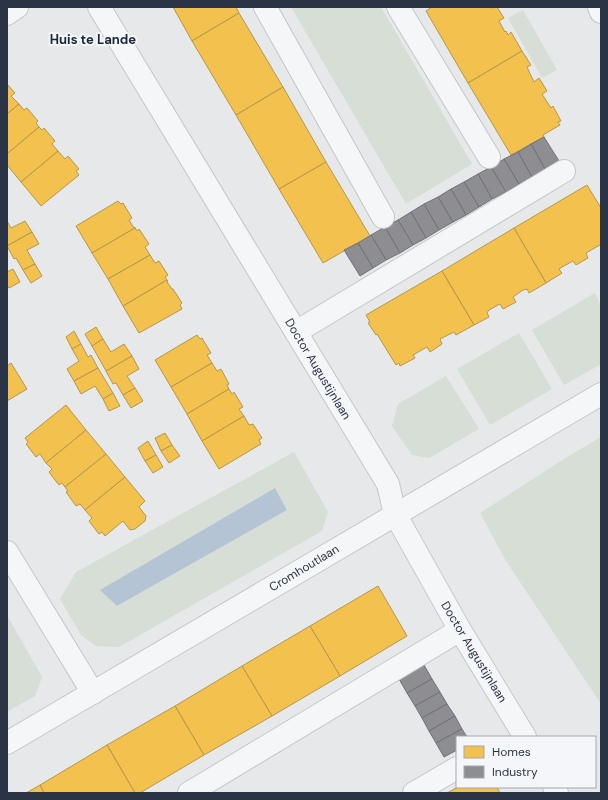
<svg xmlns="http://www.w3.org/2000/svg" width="608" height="800" viewBox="0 0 608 800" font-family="'DM Sans',sans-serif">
<rect width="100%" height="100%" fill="#e6e8ea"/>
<g fill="#d6ded6" fill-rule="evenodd">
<polygon points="291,7 381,7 472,164 406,204"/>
<polygon points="523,10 557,70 542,78 508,18"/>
<polygon points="595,293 601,306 601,364 564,385 532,330"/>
<polygon points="519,333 552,389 490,425 457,369"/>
<polygon points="446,376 479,429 429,458 412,455 392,426 398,404"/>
<polygon points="601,437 601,704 506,561 480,513 567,457"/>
<path d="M294,452L328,512L322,531L119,647L96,646L81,635L60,599L76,572ZM275,488L287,510L117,606L101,590Z"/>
<polygon points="7,617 8,617 42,677 35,696 7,712"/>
</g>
<polygon fill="#b4c4d5" points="275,488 287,510 117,606 100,590"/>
<g fill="#f2c14e" stroke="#b6974b">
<polygon points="173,7 236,7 239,13 192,41"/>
<polygon points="432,7 491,7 492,8 497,7 504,18 499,21 505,32 506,31 508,35 511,32 522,51 468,83 426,11"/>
<polygon points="239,13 283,87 236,115 192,41"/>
<polygon points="522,51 531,65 527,67 534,82 539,78 547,91 542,94 551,108 553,106 561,121 558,122 560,125 543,135 544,137 511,155 468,83"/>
<polygon points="7,84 15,93 11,96 19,104 7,114"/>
<polygon points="283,87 326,162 279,189 236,115"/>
<polygon points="19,104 24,110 27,108 38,121 36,123 39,127 7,154 7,114"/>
<polygon points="39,127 42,130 44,128 55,141 52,144 58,151 21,182 7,165 7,154"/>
<polygon points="58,151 65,159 68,156 79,169 76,171 79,175 41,206 21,182"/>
<polygon points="326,162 370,236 323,263 279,189"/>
<polygon points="587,185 601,208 601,247 600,245 586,253 588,258 576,265 573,261 562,267 559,269 562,273 546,283 514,228"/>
<polygon points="118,201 121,204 123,203 132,218 129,220 134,228 135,227 135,228 92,253 76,226"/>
<polygon points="7,221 11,228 25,221 32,232 7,246"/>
<polygon points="135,228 137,231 139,229 149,244 145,247 150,255 108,279 92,253"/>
<polygon points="514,228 546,283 529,293 527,289 523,290 513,297 516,302 503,309 500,304 489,310 487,313 489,317 474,325 442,271"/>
<polygon points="32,232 39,244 27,250 35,264 23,270 16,258 14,259 7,246"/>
<polygon points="150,255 155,263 159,261 168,275 165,277 167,280 123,306 108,279"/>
<polygon points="35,264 42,276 31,283 23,270"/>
<polygon points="13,269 20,282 9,288 7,285 7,272"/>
<polygon points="442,271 474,325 456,335 454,332 440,339 442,344 430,352 427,347 413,355 415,358 400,366 399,363 396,365 377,334 376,335 368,323 370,322 366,315"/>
<polygon points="167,280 168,281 167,282 172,289 173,289 182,303 180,305 182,309 139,333 123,306"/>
<polygon points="96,327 103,339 92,346 85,334"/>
<polygon points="74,331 81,344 72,349 66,337"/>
<polygon points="197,335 200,339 202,338 211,353 207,355 212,363 171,387 155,360"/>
<polygon points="103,339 111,352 124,344 132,356 106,371 92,346"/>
<polygon points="81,344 88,357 91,355 98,368 74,381 67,369 79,361 72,349"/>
<polygon points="132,356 139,369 127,376 135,388 123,395 116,383 113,384 106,371"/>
<polygon points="11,363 27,389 7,401 7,366"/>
<polygon points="212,363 217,371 221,369 229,384 227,385 229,389 187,414 171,387"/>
<polygon points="98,368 113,393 103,399 95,386 81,394 74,381"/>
<polygon points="135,388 143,401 131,408 123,395"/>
<polygon points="229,389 232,394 234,392 243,407 239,409 244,416 202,441 187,414"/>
<polygon points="113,393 120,406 109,411 103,399"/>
<polygon points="66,405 86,430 46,463 40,454 36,457 26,444 28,442 25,438"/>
<polygon points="244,416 249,425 253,424 262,438 259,440 261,444 219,469 202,441"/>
<polygon points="86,430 106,454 65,487 62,483 59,485 49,472 52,469 46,463"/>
<polygon points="165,433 172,445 161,451 155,438"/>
<polygon points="148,441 156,455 145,461 138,448"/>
<polygon points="172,445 180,456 169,463 161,451"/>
<polygon points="106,454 125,477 85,510 80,504 76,506 66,492 68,491 65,487"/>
<polygon points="156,455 163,467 153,473 145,461"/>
<polygon points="125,477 145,501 139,507 146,516 145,521 135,529 130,530 123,521 105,536 102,532 99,534 89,521 92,518 85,510"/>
<polygon points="378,586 407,636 340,676 310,626"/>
<polygon points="310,626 340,676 272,716 242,666"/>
<polygon points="242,666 272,716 204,755 175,706"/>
<polygon points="175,706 204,755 140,793 135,793 107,745"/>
<polygon points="107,745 135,793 44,793 40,785"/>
<polygon points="40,785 44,793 26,793"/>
<polygon points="458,787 497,787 500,793 447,793"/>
</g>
<g fill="#8d8d92" stroke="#70727b">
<polygon points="544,137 559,161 545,169 531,144"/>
<polygon points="531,144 545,169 532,177 518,152"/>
<polygon points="518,152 532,177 519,184 504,159"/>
<polygon points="504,159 519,184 506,192 491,167"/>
<polygon points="491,167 506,192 492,199 478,174"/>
<polygon points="478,174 492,199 479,207 464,182"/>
<polygon points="464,182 479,207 466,215 451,189"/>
<polygon points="451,189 466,215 453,222 438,197"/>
<polygon points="438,197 453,222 439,230 424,204"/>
<polygon points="424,204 439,230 426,238 411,212"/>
<polygon points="411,212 426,238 413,245 398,220"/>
<polygon points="398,220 413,245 400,253 385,227"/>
<polygon points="385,227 400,253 386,260 371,235"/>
<polygon points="371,235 386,260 373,268 358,243"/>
<polygon points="358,243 373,268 360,276 344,250"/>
<polygon points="424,665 432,679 407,693 399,679"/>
<polygon points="432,679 440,692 415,706 407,693"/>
<polygon points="440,692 447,704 422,718 415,706"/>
<polygon points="447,704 455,716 429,731 422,718"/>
<polygon points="455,716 462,729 436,743 429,731"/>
<polygon points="462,729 467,737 457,737 457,750 444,757 436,743"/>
</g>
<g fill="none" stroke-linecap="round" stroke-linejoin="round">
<g stroke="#c4c6c8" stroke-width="24">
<g id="minor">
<polyline points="99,7 388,484 395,514 460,630 525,737"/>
<polyline points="265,7 383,217"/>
<polyline points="398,7 489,157"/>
<polyline points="599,7 601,12"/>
<polyline points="7,14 17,7"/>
<polyline points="296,332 564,171"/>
<polyline points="7,552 93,693"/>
<polyline points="7,743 601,394"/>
<polyline points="554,787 557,793"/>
<polyline points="189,793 460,630"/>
<polyline points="414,793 457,768"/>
</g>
</g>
<use href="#minor" stroke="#f5f6f7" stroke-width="22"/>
</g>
<g text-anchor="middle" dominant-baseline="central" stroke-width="4" stroke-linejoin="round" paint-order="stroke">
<g font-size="12" fill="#2b3445" stroke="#f4f6f9">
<text transform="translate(318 369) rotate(59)">Doctor Augustijnlaan</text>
<text transform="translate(304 568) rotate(-31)">Cromhoutlaan</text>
<text transform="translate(474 652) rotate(59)">Doctor Augustijnlaan</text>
</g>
<g font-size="13" font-weight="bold" fill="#1d2536" stroke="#f4f6f9">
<text x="93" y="39">Huis te Lande</text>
</g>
</g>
<rect width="608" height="800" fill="none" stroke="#2b3445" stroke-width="16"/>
<rect x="456" y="736" width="140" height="52" fill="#f4f6f9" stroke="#a4a8b1"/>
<rect x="464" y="746" width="20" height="12" fill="#f2c14e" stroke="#a4a8b1"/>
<text x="492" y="756" font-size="12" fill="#2b3445">Homes</text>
<rect x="464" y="766" width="20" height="12" fill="#8d8d92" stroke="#a4a8b1"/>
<text x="492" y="776" font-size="12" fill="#2b3445">Industry</text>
</svg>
